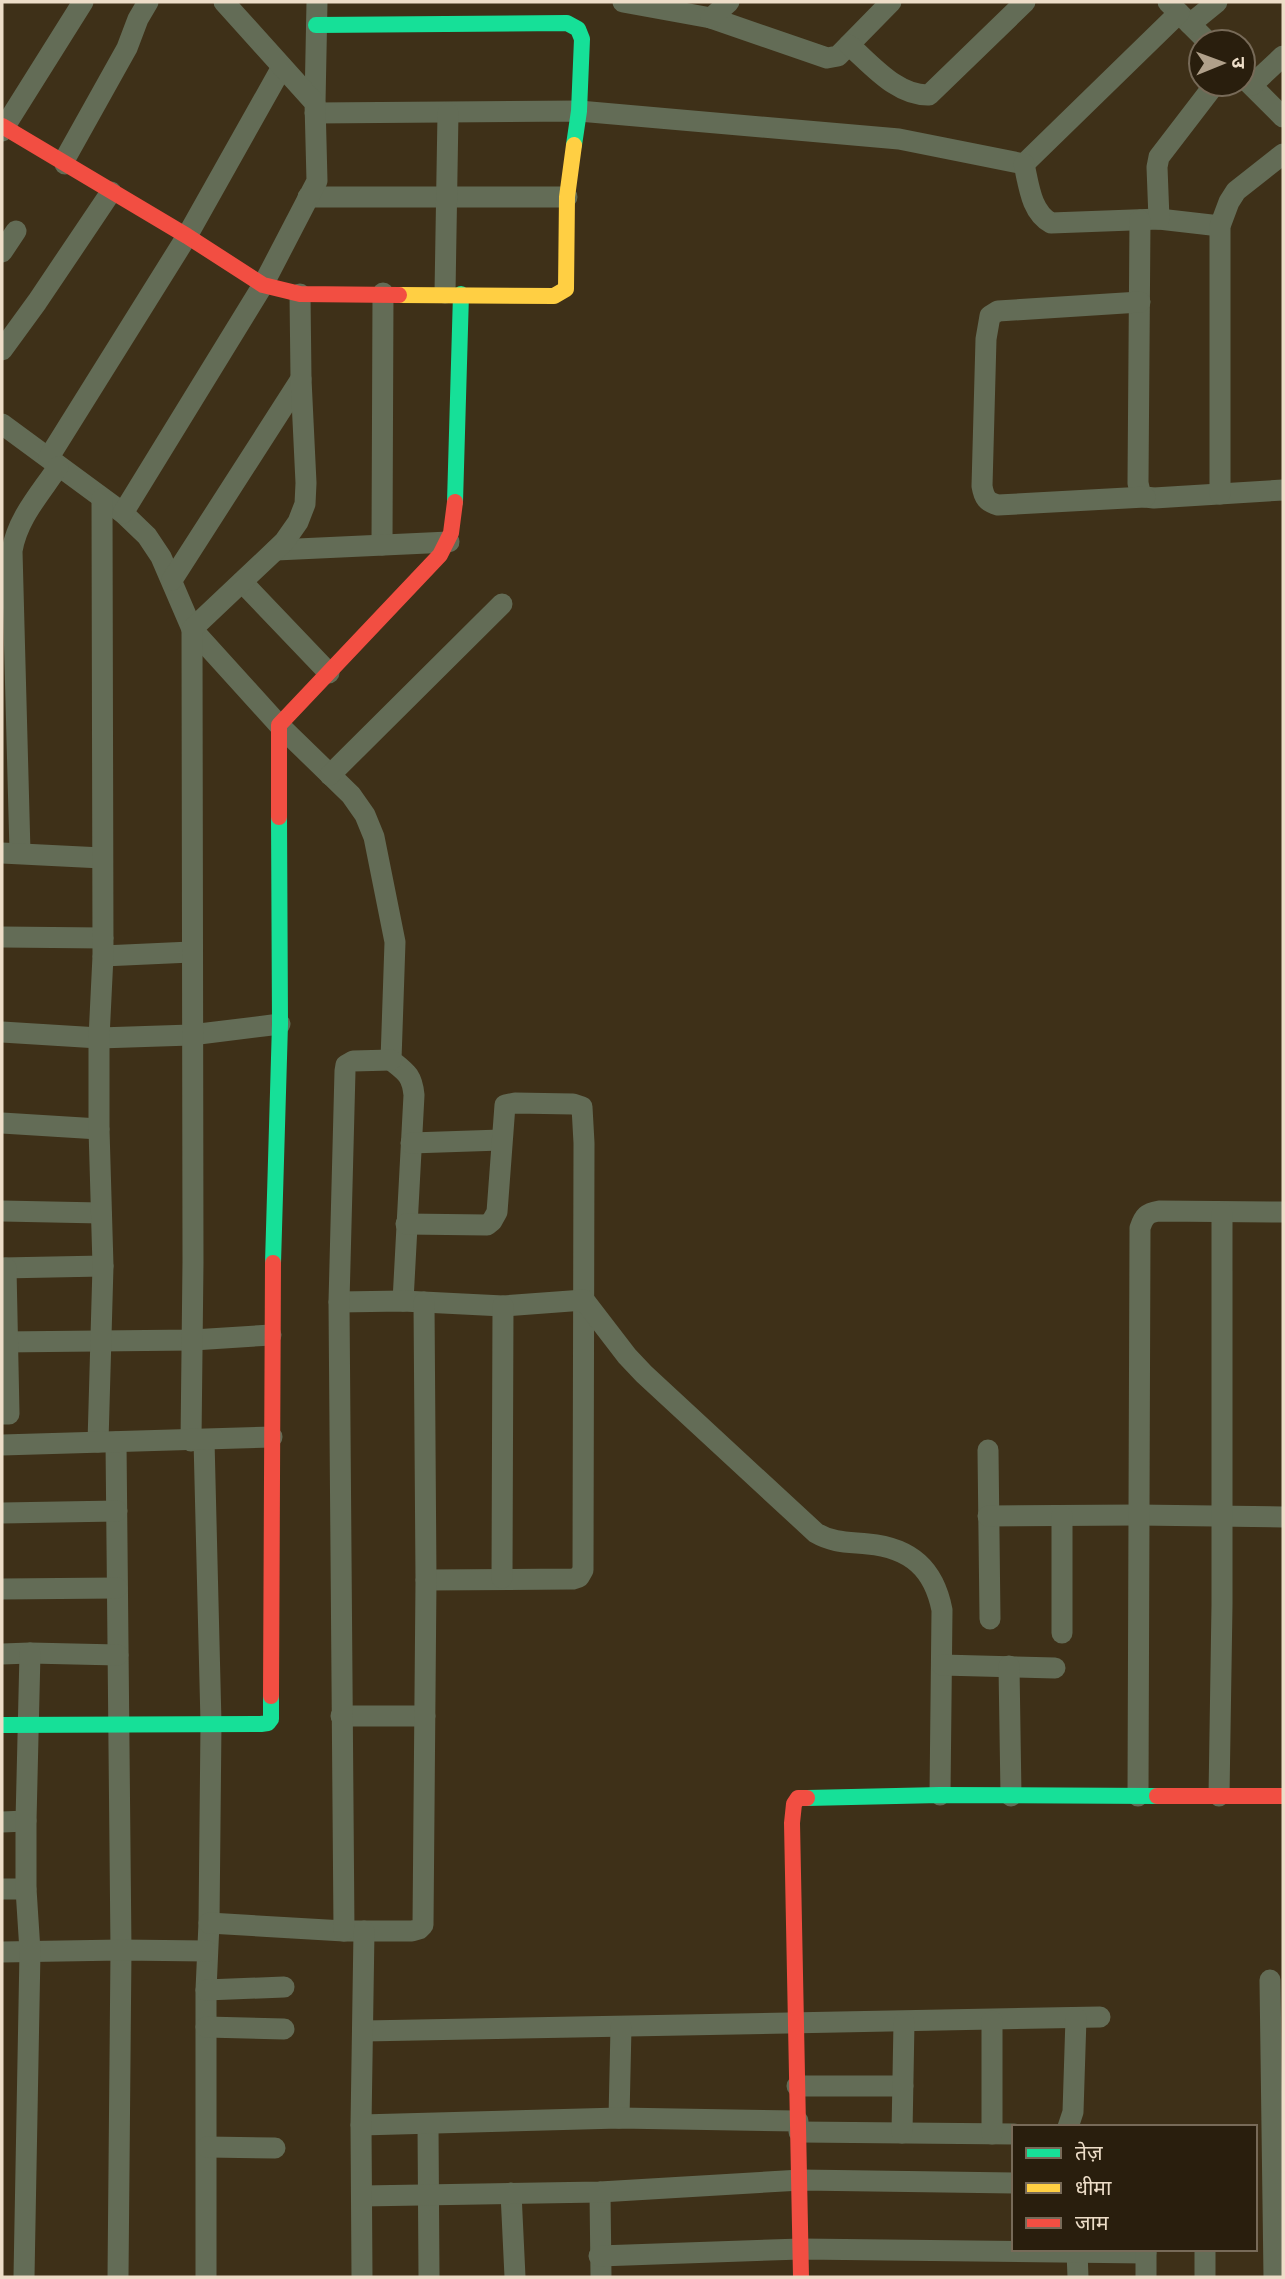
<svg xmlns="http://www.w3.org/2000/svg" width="1285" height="2279" viewBox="0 0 1285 2279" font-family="'IBM Plex Serif','Noto Sans Devanagari',serif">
<rect width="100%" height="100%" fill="#3e3018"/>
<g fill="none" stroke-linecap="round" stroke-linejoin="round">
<g stroke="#636c56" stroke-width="21">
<polyline points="623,2 711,18 827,58 838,56 891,2"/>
<polyline points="1168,2 1208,42"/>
<polyline points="711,18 729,2"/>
<polyline points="1190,24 1217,2"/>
<path d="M849,45C872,65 897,96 929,95L1025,2"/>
<polyline points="1243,77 1283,117"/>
<polyline points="1252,85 1283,56"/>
<polyline points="315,103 317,2"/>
<polyline points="315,113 579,111 899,139 1024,164 1179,13"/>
<polyline points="2,131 83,2"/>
<polyline points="65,164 65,159 127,48 138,19 148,2"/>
<path d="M1024,164C1029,186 1031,212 1051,223L1159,219L1220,226"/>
<polyline points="308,197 567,197"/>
<polyline points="1159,219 1157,167 1159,157 1215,84"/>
<polyline points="1140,220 1138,483 1140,492 1145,497 1154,498 1283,490"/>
<polyline points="2,252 16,231"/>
<polyline points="445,293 448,113"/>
<path d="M1140,302L998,311L990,316L986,339L982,486C984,498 987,502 998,505L1145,497"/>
<polyline points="2,350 37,302 111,192"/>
<path d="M2,424L123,513L147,536L161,557L192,629L279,725L351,795L365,815L374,837L395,942L391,1060C406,1072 412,1075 414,1095L403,1301"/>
<polyline points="49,457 187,236 282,67"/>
<polyline points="1220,494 1220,226 1229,202 1236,191 1283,154"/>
<polyline points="123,513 263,285 317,181 315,103 224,2"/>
<polyline points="382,545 383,293"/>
<polyline points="276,550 449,542"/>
<polyline points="172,580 301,379"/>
<polyline points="242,582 329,673"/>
<polyline points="330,775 502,604"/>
<path d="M20,852L12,551C17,519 40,494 58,467"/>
<polyline points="2,853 102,858"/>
<polyline points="2,937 103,938"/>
<polyline points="103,956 191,952"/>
<polyline points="2,1032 99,1038 191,1035 280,1024"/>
<polyline points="2,1123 99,1129"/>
<polyline points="411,1143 501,1140"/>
<polyline points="2,1211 101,1213"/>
<polyline points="406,1224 487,1225 492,1221 497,1212 505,1105 515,1103 573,1104 582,1107 584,1143 583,1570 579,1577 573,1579 426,1580"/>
<polyline points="2,1268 103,1266"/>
<path d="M339,1302L403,1301L503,1306L584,1300L627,1356L644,1374L816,1533C833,1543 849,1542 868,1544C911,1548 934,1569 942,1610L940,1795"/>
<polyline points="2,1342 193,1340 271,1335"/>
<polyline points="2,1414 9,1414 6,1268"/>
<polyline points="204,1440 211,1723 209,1923 206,1990 206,2277"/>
<polyline points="191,1441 193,1262 192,629 284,542 298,522 305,504 306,483 301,379 300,294"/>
<polyline points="98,1442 103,1266 99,1129 99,1038 103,956 102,499"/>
<polyline points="116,1442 121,1950 118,2277"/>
<polyline points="2,1445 272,1437"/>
<polyline points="988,1450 990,1619"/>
<polyline points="2,1513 117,1511"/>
<polyline points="988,1516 1138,1515 1283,1517"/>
<polyline points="1062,1516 1062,1633"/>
<polyline points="502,1578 503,1306"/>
<polyline points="2,1589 117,1588"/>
<polyline points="2,1654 30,1653 118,1655"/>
<polyline points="942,1665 1055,1668"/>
<polyline points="1009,1666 1011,1796"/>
<polyline points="341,1716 425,1716"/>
<path d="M1138,1796L1140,1228C1144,1216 1147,1213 1159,1211L1283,1212"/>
<polyline points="1219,1796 1222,1605 1222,1213"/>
<polyline points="2,1822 26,1821"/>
<polyline points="2,1889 26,1889"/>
<polyline points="209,1923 344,1931 412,1931 419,1929 423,1925 426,1580 424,1302"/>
<polyline points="344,1931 339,1302 345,1071 346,1065 353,1061 391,1060"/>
<polyline points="2,1952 121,1950 207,1951"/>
<polyline points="1270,1980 1274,2277"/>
<polyline points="206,1990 284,1987"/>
<polyline points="206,2027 284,2029"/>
<polyline points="364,2031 1100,2017"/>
<polyline points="797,2086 903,2086"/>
<polyline points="619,2118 621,2027"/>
<polyline points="428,2124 429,2277"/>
<polyline points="361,2125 619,2118 798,2121"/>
<polyline points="1068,2127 1073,2112 1076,2018"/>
<polyline points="799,2132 1014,2134"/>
<polyline points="902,2133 904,2022"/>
<polyline points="992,2134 992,2021"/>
<polyline points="207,2147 275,2148"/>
<polyline points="600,2192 601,2277"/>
<polyline points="511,2193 515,2277"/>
<polyline points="362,2196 600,2192 801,2180 1014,2183"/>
<polyline points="1205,2249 1205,2277"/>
<polyline points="1077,2252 1078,2277"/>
<polyline points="599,2256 801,2249 1146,2253"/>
<polyline points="24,2277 30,1951 26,1889 26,1821 30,1653"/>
<polyline points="362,2277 361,2125 364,1931"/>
<polyline points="1146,2277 1146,2249"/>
</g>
<g stroke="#16e098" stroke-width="16">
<polyline points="316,25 567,23 578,29 582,39 579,111 574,145"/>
<polyline points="455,502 461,294"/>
<polyline points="273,1263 280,1024 279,817"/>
<polyline points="2,1725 261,1724 268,1723 271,1719 271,1696"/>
<polyline points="807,1798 940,1795 1157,1796"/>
</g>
<polyline stroke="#ffcf43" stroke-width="16" points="399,295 554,296 566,289 567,197 574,145"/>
<g stroke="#f24e42" stroke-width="16">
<polyline points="2,126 187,236 263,285 300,294 399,295"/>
<polyline points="279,817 279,725 440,555 451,533 455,502"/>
<polyline points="271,1696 273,1263"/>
<polyline points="1157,1796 1283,1796"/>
<polyline points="801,2277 792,1823 794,1804 798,1798 807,1798"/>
</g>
</g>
<rect width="1285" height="2279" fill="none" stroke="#edddc8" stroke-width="7"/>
<rect x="1012" y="2125" width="245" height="126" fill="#291e0d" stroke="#776a58" stroke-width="2"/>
<rect x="1026" y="2148" width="35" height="10" fill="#16e098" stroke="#776a58" stroke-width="2"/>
<text x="1075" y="2160" font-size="21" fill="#edddc8">तेज़</text>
<rect x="1026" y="2183" width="35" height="10" fill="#ffcf43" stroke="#776a58" stroke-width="2"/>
<text x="1075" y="2195" font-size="21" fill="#edddc8">धीमा</text>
<rect x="1026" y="2218" width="35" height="10" fill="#f24e42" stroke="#776a58" stroke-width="2"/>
<text x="1075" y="2230" font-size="21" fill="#edddc8">जाम</text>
<g transform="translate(1222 63) rotate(89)"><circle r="33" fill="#291e0d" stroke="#776a58" stroke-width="2"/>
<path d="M0-5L12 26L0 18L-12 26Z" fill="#b0a08a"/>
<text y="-10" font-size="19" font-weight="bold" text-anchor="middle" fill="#edddc8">उ</text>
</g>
</svg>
